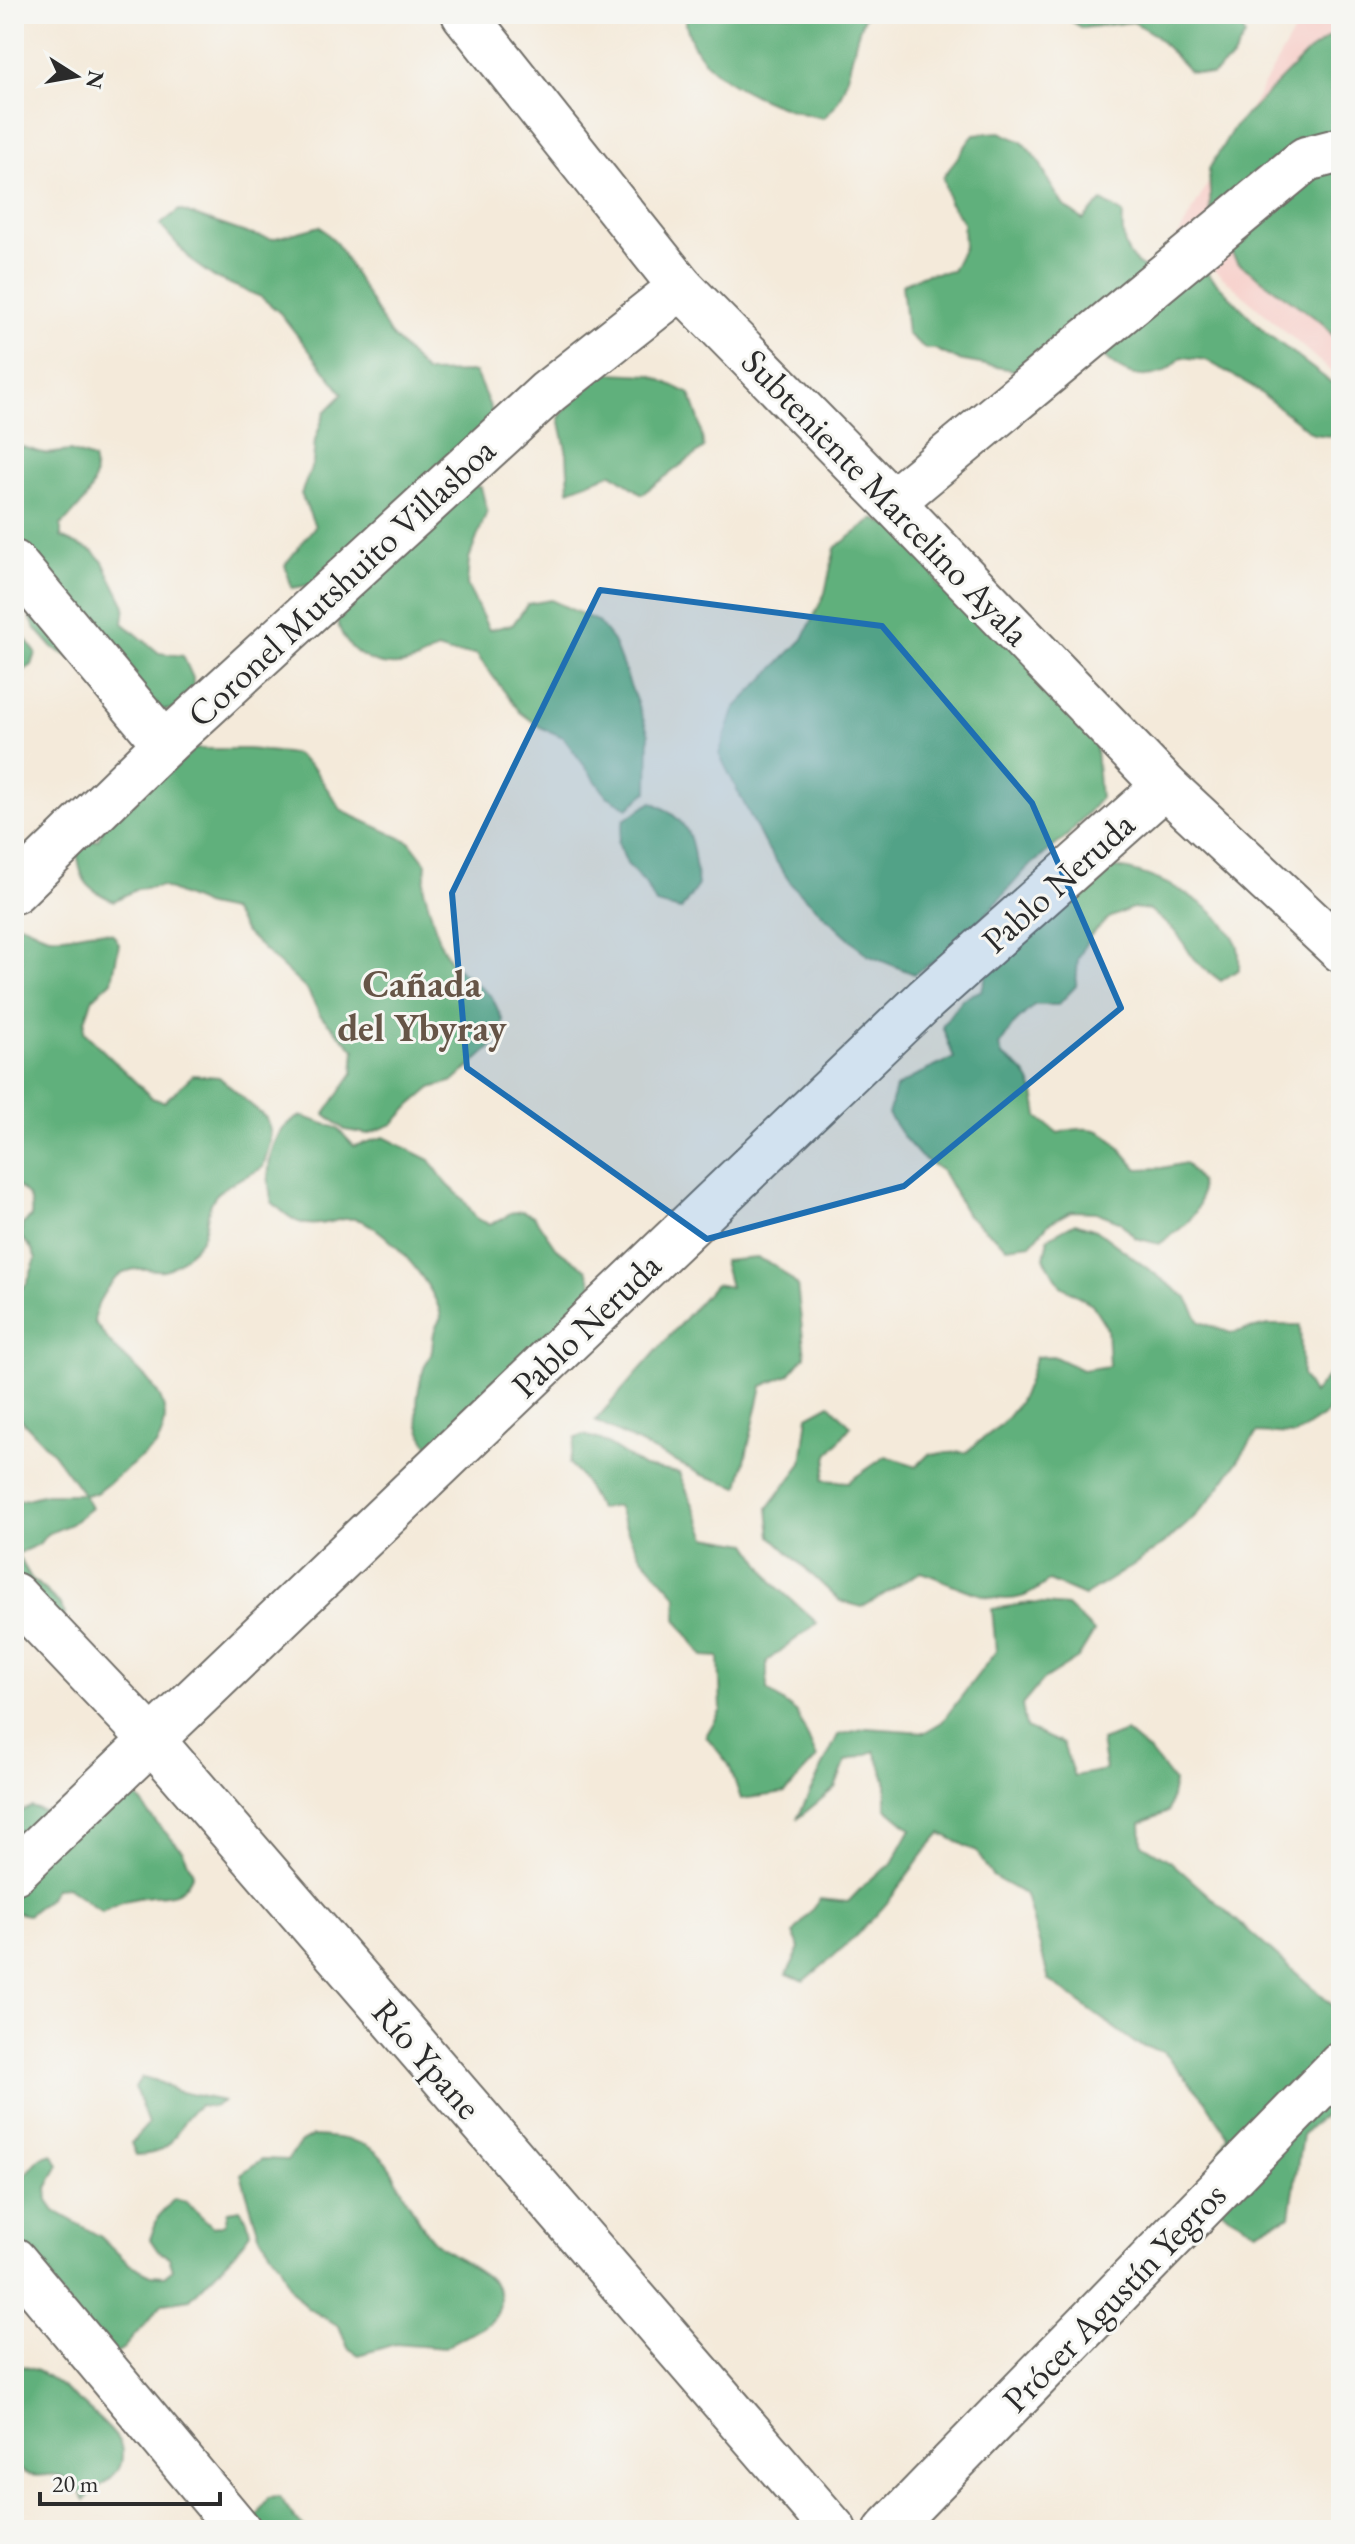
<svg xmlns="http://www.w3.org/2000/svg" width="1355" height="2544" viewBox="0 0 1355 2544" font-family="'EB Garamond',serif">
<rect width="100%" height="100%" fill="#f6f6f2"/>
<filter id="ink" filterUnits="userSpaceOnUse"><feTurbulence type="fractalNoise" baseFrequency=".0125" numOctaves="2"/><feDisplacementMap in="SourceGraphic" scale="16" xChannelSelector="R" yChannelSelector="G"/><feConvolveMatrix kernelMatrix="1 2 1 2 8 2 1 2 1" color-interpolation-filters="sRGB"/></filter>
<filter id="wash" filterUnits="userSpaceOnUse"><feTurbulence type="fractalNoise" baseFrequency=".006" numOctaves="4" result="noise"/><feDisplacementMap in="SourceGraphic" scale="32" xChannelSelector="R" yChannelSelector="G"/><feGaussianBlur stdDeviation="1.8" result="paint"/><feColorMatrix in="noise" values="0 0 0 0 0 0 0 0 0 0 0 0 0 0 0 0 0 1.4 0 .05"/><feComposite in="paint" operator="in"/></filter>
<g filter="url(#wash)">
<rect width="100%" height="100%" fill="#f4eada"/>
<polygon fill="#f7d0cb" points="1304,14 1341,14 1341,380 1177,238"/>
<g fill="#60b07c" stroke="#466e54" stroke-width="2">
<path d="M684,14H866C848,46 853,96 823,118C784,111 723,87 699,54C690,42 687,29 684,14Z"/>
<polygon points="1060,14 1238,14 1245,36 1232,59 1212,75 1189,71 1155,35 1133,22 1082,28"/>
<polygon points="1341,29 1341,345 1321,322 1237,262 1211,219 1209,169 1234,127 1308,52"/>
<path d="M1000,132L1022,142L1039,161L1050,184L1064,206L1083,220L1102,201L1123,214C1121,237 1124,264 1152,270C1164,273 1185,265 1197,263L1265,332L1341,390V432L1337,437L1313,434L1253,387L1206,360L1182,357C1176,362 1169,371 1161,373C1134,383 1114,368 1097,349L1030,373L958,360L935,349H926L907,334L902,284L926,274L952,271L964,247L963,222L949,202L943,178L974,134Z"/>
<path d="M179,210L249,234L272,239L320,226L337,244L390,334L426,373L475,372L502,434L456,482L481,487L487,511L469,559L467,585L489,630L513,624L528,604L551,600L597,621L613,641L649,734L648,791L628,808L607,796L563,737L540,727L520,712L476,654L450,653L437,649C430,653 422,659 415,661C383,673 348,657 338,624C336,617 338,607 338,599L316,584L292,588L285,565L315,526L301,494L313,463L315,440L325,412L343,394L280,313L261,297L214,277L194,263L160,225Z"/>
<polygon points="610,373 651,375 690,394 699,420 704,448 642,494 612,473 569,490 567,454 559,418 585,381"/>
<path d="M23,447L46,454L70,451L93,459C101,487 81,507 61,525V537L94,552L103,562L125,606L123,623L159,653L183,656L193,678V691L175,710H162L52,647L35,628L30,617L27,556L14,539V449Z"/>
<polygon points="874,519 919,538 939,586 1040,666 1075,702 1096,748 1100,799 1066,837 1026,869 959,945 914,974 867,955 792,885 764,843 719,754 735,708 803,639 825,593 835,548"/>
<polygon points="14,616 21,633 36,653 32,665 14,677"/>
<path d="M174,749H248L295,754L314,769L342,811L410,842L426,863L424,889L439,941L452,964L492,997L503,1021L494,1045L454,1081L431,1088L411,1105L393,1124L368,1134L345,1130L325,1114L353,1073L355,1050L320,1015L308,991L245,932L231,911L207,906L161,886L137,889L114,901C82,887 81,879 76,845L98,840L119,796Z"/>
<path d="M652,802C696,824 691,841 698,885L681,910L656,904L645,883L627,864L618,843L624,820Z"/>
<path d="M1102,866C1148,869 1216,900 1237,944C1240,951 1239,961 1239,969L1221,981L1195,961L1177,933L1150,910L1132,908L1109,918L1090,936L1078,959L1076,986L1058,1005H1034L1014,1024L999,1046L1002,1056C1031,1072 1034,1085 1038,1117L1058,1133C1105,1120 1109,1137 1138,1169L1162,1168L1185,1163C1190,1169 1198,1177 1200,1184C1206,1213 1180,1230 1159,1244L1136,1238L1119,1221L1096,1212L1071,1211L1049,1223L1031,1244L1007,1247L967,1215L942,1171L921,1157L904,1138L888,1114L896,1088L919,1074L954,1058L942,1026L962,999L982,990L993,950Z"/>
<path d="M14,923C28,924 36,934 50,936C72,939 90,926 113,934L119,944L112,981L93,998L85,1020L84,1032L152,1098L164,1102L193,1075L219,1077L266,1118L270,1130V1143L263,1167C249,1177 228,1181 216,1195C205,1208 209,1227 200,1241C194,1249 181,1261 173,1266C161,1275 150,1267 137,1269C113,1271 96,1300 94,1322C102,1331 109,1343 118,1351C146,1378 182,1403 156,1446L96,1493L84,1495L91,1508L71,1524L47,1534L39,1544L17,1554L31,1578L59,1603L65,1614L57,1639L34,1642L14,1628V1502L46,1494H83L53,1453L14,1412V1297L27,1283L36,1259L31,1248L22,1238V1225L31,1217C33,1200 28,1193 14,1184Z"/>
<path d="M301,1116L337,1128L354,1146L384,1137L430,1160L445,1182L463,1199L477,1219L489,1224L501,1220L510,1213L522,1211L534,1216L555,1247L587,1270L598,1300L437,1453C410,1433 415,1395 425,1365C427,1361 430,1358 431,1354C435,1338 430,1335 441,1318C439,1289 385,1225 356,1219C347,1218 339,1219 331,1222C302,1229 292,1221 272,1202C264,1171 269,1130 301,1116Z"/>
<path d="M1075,1223L1096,1230L1187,1298L1200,1322L1231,1333L1269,1325H1300L1302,1375L1313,1394L1333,1370L1341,1383V1392L1325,1415L1295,1435L1257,1433C1240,1456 1225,1482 1207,1503C1173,1543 1127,1569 1084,1596L1049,1581C1041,1586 1031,1595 1021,1597C992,1606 951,1582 921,1572C900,1582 883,1597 862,1607L840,1601L771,1536L768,1508L802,1463L808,1416L830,1404L851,1426L828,1455L823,1480L848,1482L886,1456L917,1466L929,1454L967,1452C978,1441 991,1434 1001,1424C1021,1405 1029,1383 1035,1357L1053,1356L1082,1370L1109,1366L1107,1328L1092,1304L1061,1286L1044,1258L1048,1238Z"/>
<polygon points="757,1258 776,1266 797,1285 805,1356 789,1375 762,1386 739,1487 702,1475 595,1421 715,1284 730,1287 723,1261"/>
<polygon points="584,1435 601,1440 644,1467 679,1473 707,1537 748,1544 775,1585 817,1623 767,1661 767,1690 797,1713 817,1758 785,1793 741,1799 729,1765 706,1736 721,1710 719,1657 703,1656 676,1619 677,1596 642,1557 631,1539 617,1506 599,1509 583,1480 569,1463 576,1438"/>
<path d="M1030,1603L1067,1606L1094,1632L1078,1658L1042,1681L1022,1705L1026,1728L1063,1744L1074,1776L1106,1770L1101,1741L1126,1732L1152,1754L1174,1782L1168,1812L1141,1823L1142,1844L1170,1861L1341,2013V2100L1302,2135L1290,2216L1256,2231L1228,2215L1201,2191L1228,2136L1205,2100L1163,2052L1135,2043L1049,1980L1026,1895L992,1876L977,1852L941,1833C920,1855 909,1875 891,1898C866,1929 835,1956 804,1981L787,1974L800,1948L793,1934L820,1899L848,1902L870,1879L891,1865L911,1829L886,1808V1780L875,1751L846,1761L835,1788L797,1819L838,1735L867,1728L925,1732L942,1722L996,1651L992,1609Z"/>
<path d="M112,1782L135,1795L143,1804L149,1815L183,1851L193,1873C180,1903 164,1892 138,1898C125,1900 113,1905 102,1912L67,1887L55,1888L48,1899L28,1915L14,1912V1820L21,1811L31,1807L56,1815Z"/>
<path d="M141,2078L155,2080L176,2091L223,2101L213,2107L200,2105C170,2126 182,2154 136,2155L131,2143L148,2124L135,2088Z"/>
<path d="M312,2136C331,2137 355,2138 372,2149C396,2164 411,2217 433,2240C449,2258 500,2273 500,2299C501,2330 464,2332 445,2348L395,2344L359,2355L348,2348L339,2326L306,2307L290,2288L280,2265L259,2234L241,2174L262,2159L287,2160L301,2142Z"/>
<polygon points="52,2154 59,2165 47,2188 48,2201 55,2211 101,2237 129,2264 151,2275 164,2276 173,2269 169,2257 158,2251 150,2239 158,2217 174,2199 186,2202 213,2227 225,2224 228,2211 240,2209 247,2219 250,2232 234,2254 190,2299 163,2303 121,2351 109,2357 23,2246 14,2229 14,2176 24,2177 40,2158"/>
<path d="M14,2363C22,2367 30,2368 38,2371C53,2378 117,2430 121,2446C123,2453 122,2464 118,2470C110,2481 95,2489 85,2500C81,2493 75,2484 68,2479C47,2467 36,2487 14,2464Z"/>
<polygon points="279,2497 294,2518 307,2530 254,2530 255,2521 268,2498"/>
</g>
</g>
<g filter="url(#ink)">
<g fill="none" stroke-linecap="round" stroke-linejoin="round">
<g stroke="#716e68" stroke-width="48">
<g id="minor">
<polyline points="464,14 681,287 892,502 1165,786 1341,950"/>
<polyline points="892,502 1306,159 1341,150"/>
<polyline points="14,563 165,744"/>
<polyline points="14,891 165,744 548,392 681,287"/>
<polyline points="14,1595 152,1740 834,2530"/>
<polyline points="14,1872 926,999 1165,786"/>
<polyline points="14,2260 239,2530"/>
<polyline points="887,2530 1341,2064"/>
</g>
</g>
<use href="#minor" stroke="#fff" stroke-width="44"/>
</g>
</g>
<path fill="#1f6fb2" fill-opacity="0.2" stroke="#1f6fb2" stroke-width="6" stroke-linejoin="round" d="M600,590L882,626L1032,803L1121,1008L904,1186L707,1239L467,1068L452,893Z"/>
<g text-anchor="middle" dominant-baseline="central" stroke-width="6" stroke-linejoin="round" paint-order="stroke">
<g font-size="36" fill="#2b2b2b" stroke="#f6f6f2">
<text transform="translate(886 497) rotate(46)">Subteniente Marcelino Ayala</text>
<text transform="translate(341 582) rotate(-43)">Coronel Mutshuito Villasboa</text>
<text transform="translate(1058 882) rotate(-42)">Pablo Neruda</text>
<text transform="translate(586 1325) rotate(-44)">Pablo Neruda</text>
<text transform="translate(427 2059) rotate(49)">Río Ypane</text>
<text transform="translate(1114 2297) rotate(-46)">Prócer Agustín Yegros</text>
</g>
<g font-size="38" font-weight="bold" fill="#665547" stroke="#f6f6f2">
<text x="422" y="983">Cañada<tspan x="422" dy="44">del Ybyray</tspan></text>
</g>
</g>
<rect width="1355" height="2544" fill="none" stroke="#f6f6f2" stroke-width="48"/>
<g transform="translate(76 76) rotate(101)" stroke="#f6f6f2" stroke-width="6" paint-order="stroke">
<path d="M0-6L14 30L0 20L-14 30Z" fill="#2b2b2b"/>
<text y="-12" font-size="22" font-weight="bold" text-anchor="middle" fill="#2b2b2b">N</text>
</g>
<path d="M40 2492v12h180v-12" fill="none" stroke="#2b2b2b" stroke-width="4"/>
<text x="52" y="2492" font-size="24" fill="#2b2b2b" stroke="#f6f6f2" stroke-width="6" paint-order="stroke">20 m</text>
</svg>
